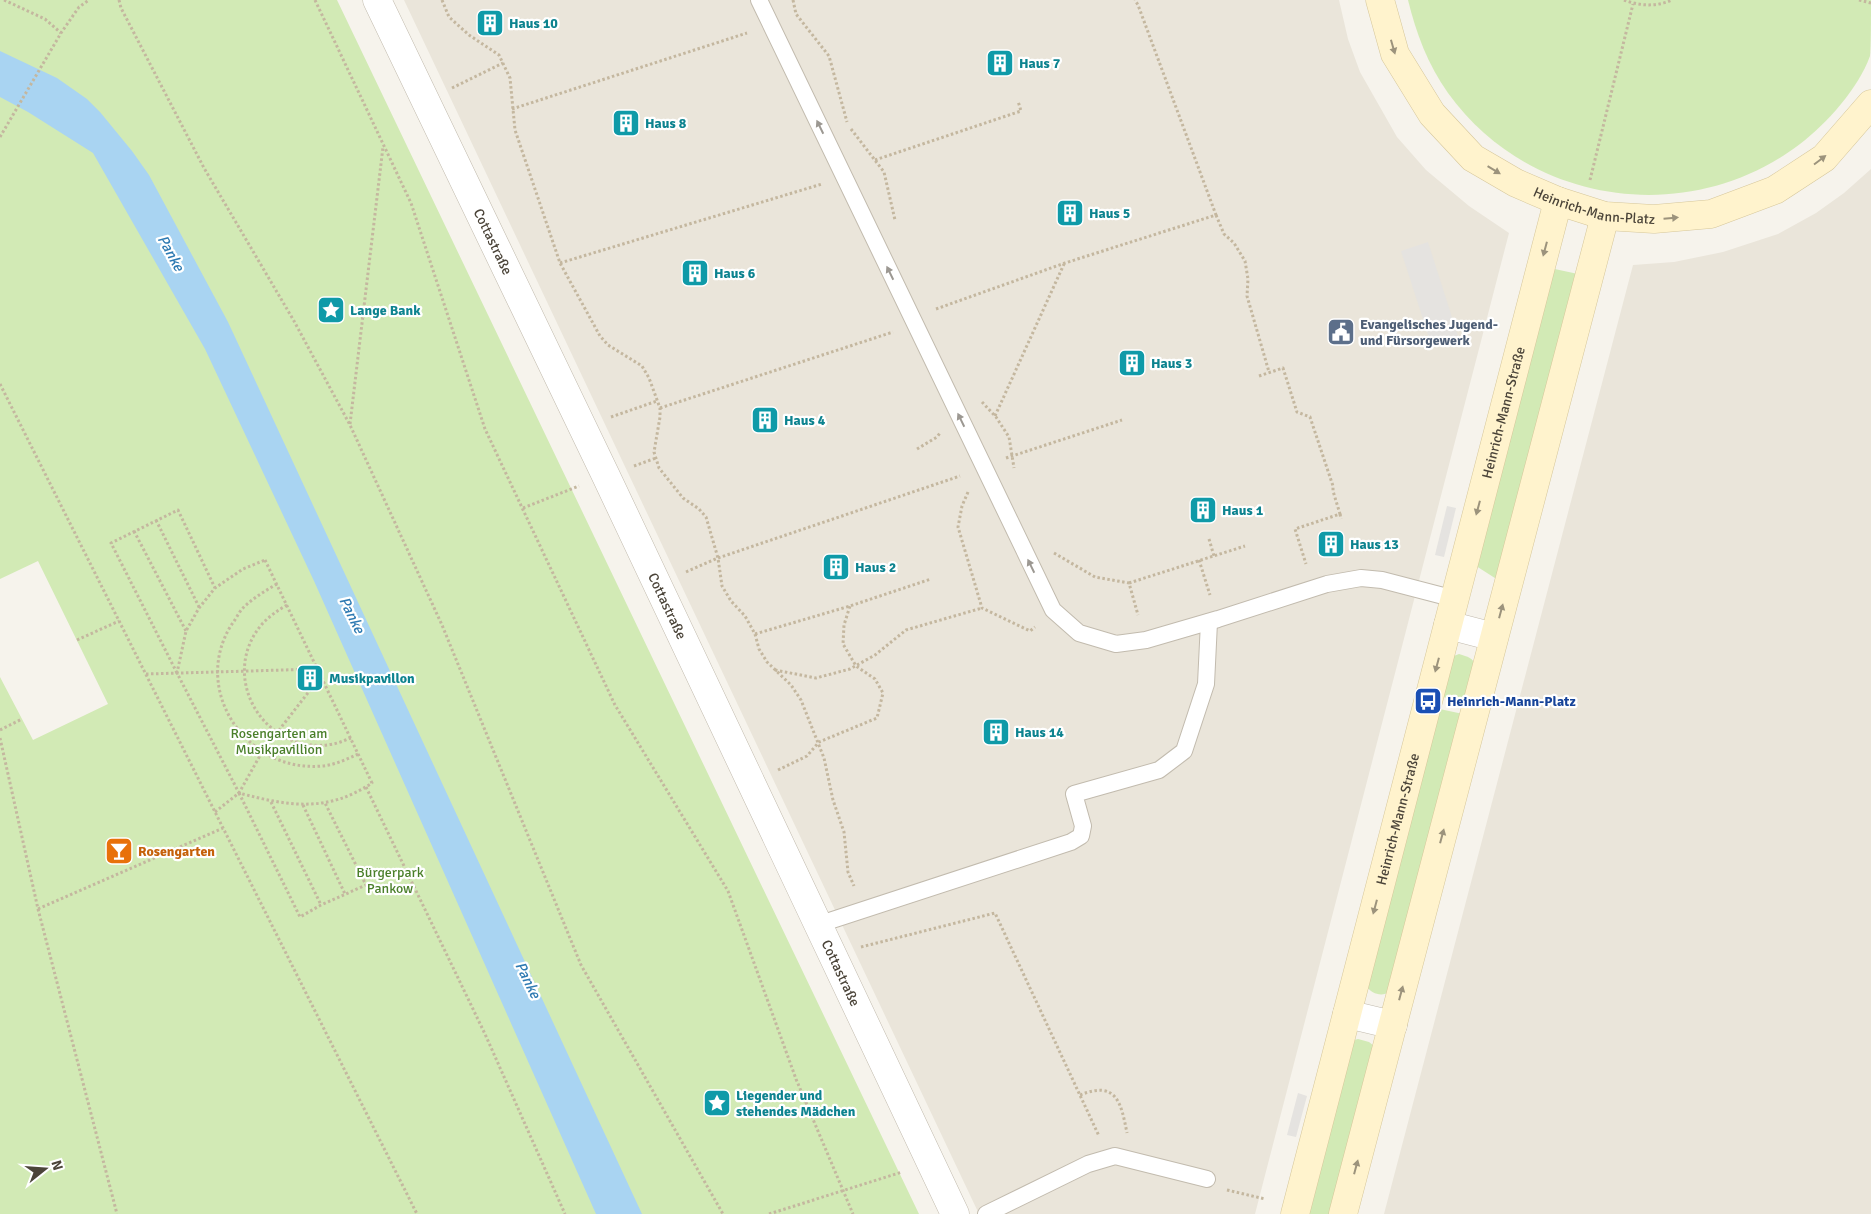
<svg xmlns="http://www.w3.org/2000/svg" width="1871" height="1214" viewBox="0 0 1871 1214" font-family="Signika,sans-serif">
<rect width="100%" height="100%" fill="#f6f3ec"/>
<g fill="#eae5da">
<polygon points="404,0 1339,0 1348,39 1360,72 1397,137 1426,170 1469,206 1509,233 1255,1214 979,1214"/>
<polygon points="1871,169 1871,1214 1384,1214 1633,265 1674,262 1723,252 1778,234 1816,213 1844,193"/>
</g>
<g fill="#d2eab5">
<polygon points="0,0 337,0 919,1214 0,1214 0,677 33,740 108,704 38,561 0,579"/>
<path d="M1408,0H1871C1871,13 1871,46 1870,56C1858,89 1827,123 1800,144C1690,228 1529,206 1448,93C1428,65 1416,33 1408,0Z"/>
<polygon points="1550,268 1578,274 1498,580 1473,564"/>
<path d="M1459,654C1468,657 1473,657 1476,667L1466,703L1439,696L1451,657Z"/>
<path d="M1435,708L1463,714L1390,992C1381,997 1372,994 1366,986Z"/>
<polygon points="1358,1039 1369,1042 1374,1046 1334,1214 1305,1214 1354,1040"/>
</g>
<g fill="#e5e3e0">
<polygon points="1428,242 1459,339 1432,347 1401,251"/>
<polygon points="1447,506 1456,508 1444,557 1435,555"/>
<polygon points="1298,1093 1307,1096 1296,1137 1287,1135"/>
</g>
<polygon fill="#a9d4f2" points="0,51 57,78 87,99 100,112 132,151 149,175 228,322 642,1214 596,1214 314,581 205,349 93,153 28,112 0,97"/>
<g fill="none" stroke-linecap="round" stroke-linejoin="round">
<g stroke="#c2bbae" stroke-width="18">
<g id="service">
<polyline points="759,0 1053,610 1079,633 1116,644 1146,640 1218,619 1327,584 1361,578 1382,580 1455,599"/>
<polyline points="817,925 1071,842 1081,836 1083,826 1074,794 1159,770 1184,751 1206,684 1209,622"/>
<polyline points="986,1214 1088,1164 1115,1156 1207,1179"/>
</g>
</g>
<g stroke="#c2bbae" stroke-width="29">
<g id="minor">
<path id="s1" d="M377,0L606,476L955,1214"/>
<polyline points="1448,625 1494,637"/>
<polyline points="1347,1014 1393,1025"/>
</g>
</g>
<g stroke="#d6c79b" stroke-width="29">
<g id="secondary">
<path id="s2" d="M1380,0L1395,54L1432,114L1473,158L1516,183L1558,201L1605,216L1654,219L1711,214L1775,190L1824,158L1871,104"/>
<path id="s3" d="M1295,1214L1558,201"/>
<polyline points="1343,1214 1605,216"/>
</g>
</g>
<g stroke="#c4b79f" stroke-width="3" stroke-dasharray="2.5 2.5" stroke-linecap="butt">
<polyline points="4,0 45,19 61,33"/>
<polyline points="119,0 121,8 204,168 294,321 350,425 442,625 581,965 723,1214"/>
<polyline points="315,0 411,203 485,429 615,705 728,891 796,1079 853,1214"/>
<polyline points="442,0 449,17 469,35 499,55 510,78 515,130 560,263 600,336 608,345 642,366 649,378 660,408 660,417 654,452 659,468 683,498 699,509 706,517 718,558 722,586 731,601 745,616 755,634 759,649 767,662 791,685 801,700 824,758 833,800 844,832 848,872 854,886"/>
<polyline points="793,0 796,14 829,56 847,122"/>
<path d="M1624,0C1639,6 1657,7 1672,0"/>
<polyline points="1859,0 1871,3"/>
<polyline points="452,88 503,63"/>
<polyline points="512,109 747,33"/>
<polyline points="851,129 884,172 895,220"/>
<polyline points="0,137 61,33 79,7 89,0"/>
<polyline points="875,160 1021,111 1018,101"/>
<polyline points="1590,180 1633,4"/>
<polyline points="1216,215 1224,234 1234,243 1245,261 1248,279 1247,296 1269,372"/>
<polyline points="560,263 822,184"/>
<polyline points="936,309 1065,263 1216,215 1138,5 1135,0"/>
<polyline points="1259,376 1283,368 1297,412 1310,417 1333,486 1333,491 1340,514 1295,529 1306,564"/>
<polyline points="0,384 417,1214"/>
<polyline points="982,402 996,417 1009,437 1014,468"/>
<polyline points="660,408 893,332"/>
<polyline points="995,416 1064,264"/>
<polyline points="611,417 657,401"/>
<polyline points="350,424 383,147"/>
<polyline points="917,449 937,437 940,433"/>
<polyline points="1006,458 1122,420"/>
<polyline points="634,466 656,458"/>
<polyline points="968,492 962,506 958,527 982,608 1030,631 1035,627"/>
<polyline points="523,508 579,486"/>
<polyline points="1340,514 1341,519"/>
<polyline points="156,520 199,607"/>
<polyline points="134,531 186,631"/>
<polyline points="1209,539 1214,556"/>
<polyline points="1054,553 1095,577 1129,583 1138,615"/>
<path d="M265,560L372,783C327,813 288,806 239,793L177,673L186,631L199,608L215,588L243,569Z"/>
<polyline points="1199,560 1210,595"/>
<polyline points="686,572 718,558 960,476"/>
<polyline points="1129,583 1245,546"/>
<path d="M277,584C265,591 253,598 243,608C239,612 236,619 232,624C190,689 246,773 322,766C335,765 347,759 358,754"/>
<path d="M287,605C278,610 270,616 263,623C216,676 265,757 333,744C339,743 345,740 351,738"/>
<polyline points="755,634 850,606 931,579"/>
<polyline points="77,640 119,621"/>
<polyline points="775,670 816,678 850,669 875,655 906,630 982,608"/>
<polyline points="177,673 111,543 178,510 215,588"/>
<polyline points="146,674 318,669"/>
<polyline points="0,730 22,719"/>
<polyline points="0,738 38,909 117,1214"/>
<polyline points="778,770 807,756 819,742 877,718 883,693 875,679 856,666 843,644 844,625 850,606"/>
<polyline points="366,787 485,1034 565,1214"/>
<polyline points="239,793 300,917 321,905 366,885 325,803"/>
<polyline points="271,802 321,905"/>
<polyline points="303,805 345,894"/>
<polyline points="215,812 239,793 262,752 321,676"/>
<polyline points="38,909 223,828"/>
<polyline points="861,947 995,913 1099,1136"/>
<path d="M1080,1095C1117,1080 1121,1103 1127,1133"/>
<polyline points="1227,1190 1265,1199"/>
<polyline points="769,1214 902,1172"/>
</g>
<use href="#service" stroke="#fff" stroke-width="16"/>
<use href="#minor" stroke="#fff" stroke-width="28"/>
<use href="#secondary" stroke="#fff3cd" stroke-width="28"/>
</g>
<defs><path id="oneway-solid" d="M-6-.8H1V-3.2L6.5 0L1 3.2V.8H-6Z" transform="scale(1.25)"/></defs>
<g fill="#9c937c">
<use href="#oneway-solid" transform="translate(1393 47) rotate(74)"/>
<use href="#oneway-solid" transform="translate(1820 160) rotate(-37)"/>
<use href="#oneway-solid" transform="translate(1494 170) rotate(31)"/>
<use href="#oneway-solid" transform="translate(1671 218) rotate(-5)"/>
<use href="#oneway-solid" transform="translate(1545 249) rotate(105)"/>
<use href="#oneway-solid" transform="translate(1478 508) rotate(105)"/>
<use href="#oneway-solid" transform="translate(1501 611) rotate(-75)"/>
<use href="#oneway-solid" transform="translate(1437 665) rotate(105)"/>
<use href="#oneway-solid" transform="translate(1442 836) rotate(-75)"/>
<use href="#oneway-solid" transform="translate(1375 907) rotate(105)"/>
<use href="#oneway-solid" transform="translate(1401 993) rotate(-75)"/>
<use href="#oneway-solid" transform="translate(1356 1167) rotate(-75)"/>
</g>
<g fill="#9c9892">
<use href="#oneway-solid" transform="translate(820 127) rotate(-116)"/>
<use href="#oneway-solid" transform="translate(890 273) rotate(-116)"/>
<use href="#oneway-solid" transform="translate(961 420) rotate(-116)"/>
<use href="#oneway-solid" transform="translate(1031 566) rotate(-116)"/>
</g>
<defs>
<g id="building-square" transform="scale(1.4375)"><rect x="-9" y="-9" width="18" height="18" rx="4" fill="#0f9aa8" stroke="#fff"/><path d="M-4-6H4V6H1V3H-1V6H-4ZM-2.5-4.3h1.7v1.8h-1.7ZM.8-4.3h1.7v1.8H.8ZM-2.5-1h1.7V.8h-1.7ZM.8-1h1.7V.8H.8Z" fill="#fff"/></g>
<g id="sight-square" transform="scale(1.4375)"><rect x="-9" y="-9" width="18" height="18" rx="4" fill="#0f9aa8" stroke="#fff"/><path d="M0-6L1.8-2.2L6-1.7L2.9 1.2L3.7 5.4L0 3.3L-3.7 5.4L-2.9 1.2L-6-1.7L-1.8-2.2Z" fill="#fff"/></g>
<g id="civic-square" transform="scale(1.4375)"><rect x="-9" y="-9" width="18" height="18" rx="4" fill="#5c6f8a" stroke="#fff"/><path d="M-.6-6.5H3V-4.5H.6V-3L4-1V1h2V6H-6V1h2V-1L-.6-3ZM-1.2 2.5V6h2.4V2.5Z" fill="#fff"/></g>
<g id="bus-square" transform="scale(1.4375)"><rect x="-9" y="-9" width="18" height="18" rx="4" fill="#1a4fb4" stroke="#fff"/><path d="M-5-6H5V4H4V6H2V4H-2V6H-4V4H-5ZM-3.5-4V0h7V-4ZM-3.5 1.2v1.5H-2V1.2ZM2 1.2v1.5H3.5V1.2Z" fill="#fff"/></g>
<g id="bar-square" transform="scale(1.4375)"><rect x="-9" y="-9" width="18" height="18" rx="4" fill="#e8710a" stroke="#fff"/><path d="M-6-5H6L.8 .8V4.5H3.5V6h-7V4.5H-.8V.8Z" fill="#fff"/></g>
</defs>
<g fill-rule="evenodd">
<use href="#building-square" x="490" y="23"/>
<use href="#building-square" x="1000" y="63"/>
<use href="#building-square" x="626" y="123"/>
<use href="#building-square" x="1070" y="213"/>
<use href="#building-square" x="695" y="273"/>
<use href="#sight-square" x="331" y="310"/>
<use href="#civic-square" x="1341" y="332"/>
<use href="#building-square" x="1132" y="363"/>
<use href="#building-square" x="765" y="420"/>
<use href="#building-square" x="1203" y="510"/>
<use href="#building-square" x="1331" y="544"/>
<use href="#building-square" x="836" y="567"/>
<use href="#building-square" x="310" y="678"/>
<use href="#bus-square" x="1428" y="701"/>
<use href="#building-square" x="996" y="732"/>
<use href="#bar-square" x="119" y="851"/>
<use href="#sight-square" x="717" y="1103"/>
</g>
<g text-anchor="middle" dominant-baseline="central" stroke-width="4.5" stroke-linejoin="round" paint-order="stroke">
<g font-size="14" font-weight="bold" fill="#0d838f" stroke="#fff" text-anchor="start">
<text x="509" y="23">Haus 10</text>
<text x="1019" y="63">Haus 7</text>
<text x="645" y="123">Haus 8</text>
<text x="1089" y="213">Haus 5</text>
<text x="714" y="273">Haus 6</text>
<text x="350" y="310">Lange Bank</text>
<text x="1151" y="363">Haus 3</text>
<text x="784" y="420">Haus 4</text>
<text x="1222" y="510">Haus 1</text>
<text x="1350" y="544">Haus 13</text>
<text x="855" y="567">Haus 2</text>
<text x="329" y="678">Musikpavillon</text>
<text x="1015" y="732">Haus 14</text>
<text x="736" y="1095">Liegender und<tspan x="736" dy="16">stehendes Mädchen</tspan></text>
</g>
<g font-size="14" fill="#4b4439" stroke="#fff">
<text stroke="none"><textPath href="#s2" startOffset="319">Heinrich-Mann-Platz</textPath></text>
<text stroke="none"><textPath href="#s1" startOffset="268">Cottastraße</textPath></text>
<text stroke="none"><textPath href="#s3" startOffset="828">Heinrich-Mann-Straße</textPath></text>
<text stroke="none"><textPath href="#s1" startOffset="672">Cottastraße</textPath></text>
<text stroke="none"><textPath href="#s3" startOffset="408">Heinrich-Mann-Straße</textPath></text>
<text stroke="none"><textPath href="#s1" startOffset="1078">Cottastraße</textPath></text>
</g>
<g font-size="14" font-weight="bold" fill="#4e5e75" stroke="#fff" text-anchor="start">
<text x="1360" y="324">Evangelisches Jugend-<tspan x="1360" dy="16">und Fürsorgewerk</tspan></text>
</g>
<g font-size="14" font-weight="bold" fill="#164399" stroke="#fff" text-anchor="start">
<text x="1447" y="701">Heinrich-Mann-Platz</text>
</g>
<g font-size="14" fill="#4a7f2a" stroke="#fff">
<text x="279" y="733">Rosengarten am<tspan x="279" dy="16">Musikpavillion</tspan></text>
<text x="390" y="872">Bürgerpark<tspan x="390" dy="16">Pankow</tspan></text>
</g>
<g font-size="14" font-weight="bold" fill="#c56008" stroke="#fff" text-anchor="start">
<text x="138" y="851">Rosengarten</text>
</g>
<g font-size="15" font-style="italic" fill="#2e7ab2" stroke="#fff">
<text transform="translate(171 253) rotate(61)">Panke</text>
<text transform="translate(352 615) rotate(64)">Panke</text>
<text transform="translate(528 980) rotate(64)">Panke</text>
</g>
</g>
<g transform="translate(45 1169) rotate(73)" stroke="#ffffff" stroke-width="4" paint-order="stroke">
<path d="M0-4L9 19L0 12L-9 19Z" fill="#4b4439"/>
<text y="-8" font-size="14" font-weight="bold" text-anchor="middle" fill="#4b4439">N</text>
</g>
</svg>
